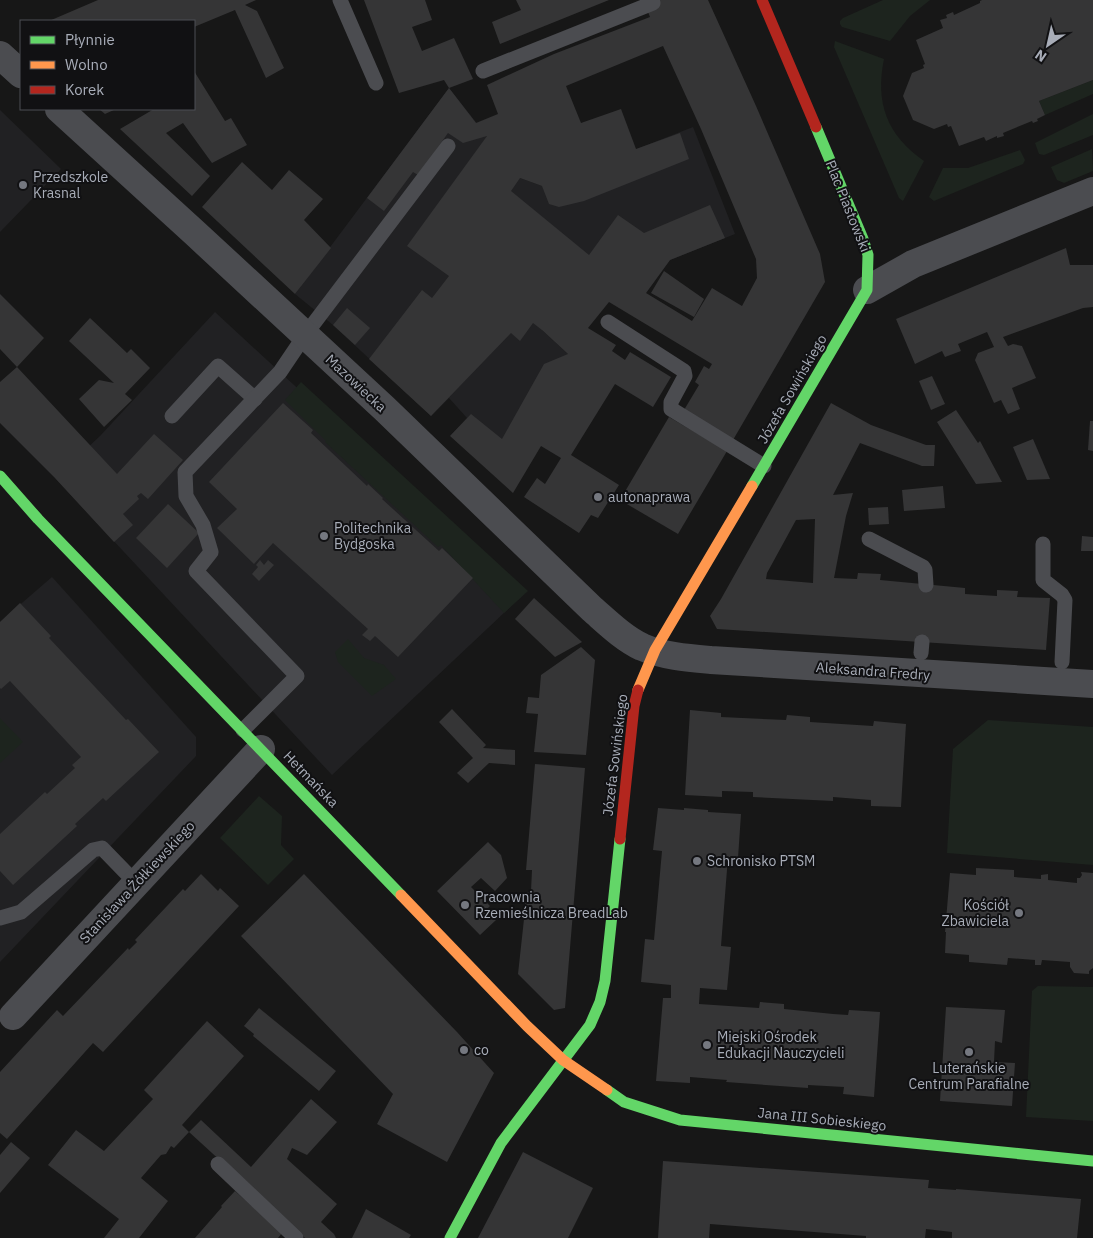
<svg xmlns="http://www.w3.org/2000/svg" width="1093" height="1238" viewBox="0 0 1093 1238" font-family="'IBM Plex Sans',sans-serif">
<rect width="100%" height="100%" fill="#171717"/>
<g fill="#212123">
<polygon points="449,88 520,178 542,186 693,127 735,234 670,260 646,293 614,275 542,330 568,354 541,446 450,436 467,418 449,398 431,416 333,325 295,294"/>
<polygon points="0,110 61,169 0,232"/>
<polygon points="215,312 522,596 332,775 55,478 100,436"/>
<polygon points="52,577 196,737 196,756 0,962 0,622"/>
</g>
<g fill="#1d241e">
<polygon points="883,0 930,0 910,16 890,41 842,27 840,24 840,21 843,18"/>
<path d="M835,41L884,59C875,103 887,135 924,161L903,201L899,198L834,47Z"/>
<polygon points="1093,80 1093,94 1045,115 1039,101"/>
<polygon points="1093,114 1093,135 1044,155 1039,154 1035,143"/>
<polygon points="1092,149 1093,171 1064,183 1057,180 1051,167"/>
<polygon points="1020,150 1025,160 1023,164 934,201 929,197 943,168 968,168"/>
<polygon points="301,382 528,591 504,613 441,545 438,547 325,442 326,441 285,400"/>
<polygon points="348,639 364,658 384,665 396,679 372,696 338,662 335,652"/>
<polygon points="0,718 23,742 0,763"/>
<polygon points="988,720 1093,727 1093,865 947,853 953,749"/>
<polygon points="259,796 282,816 281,845 294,859 268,885 220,838"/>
<polygon points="1038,986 1093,987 1093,1121 1026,1117 1032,991"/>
</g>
<g fill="#353536" fill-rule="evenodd">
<polygon points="98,0 256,0 245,5 257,11 284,68 266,78 235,10 194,27 194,21 49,21"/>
<polygon points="364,0 425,0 432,20 412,27 422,51 454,38 473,79 449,88 444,80 399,93"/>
<polygon points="516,0 609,0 500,44 492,22 521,10"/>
<path d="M643,0H708L756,106L820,254L825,282L733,440L684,410L699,385L695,382L704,366L709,369L712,364L609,302L588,328L616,345L612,351L625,360L630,352L671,377L653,407L615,384L571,455L619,485L598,518L591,515L579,533L524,497L537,478L545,484L561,458L541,446L513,493L450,436L471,414L502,439L544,364L568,354L542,330L533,323L520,341L511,333L431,416L369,359L422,290L432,298L449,276L407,246L487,136L463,143L448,133L418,175L413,172L384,211L367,198L449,88L476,123L498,114L487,85L554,54L650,17ZM663,46L701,129L756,259L757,278L742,306L712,288L692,321L646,293L670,260L725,238L710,205L644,233L618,215L589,255L511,191L520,178L542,186L549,204L559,207L584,201L689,159L680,133L636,149L621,109L581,123L566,86Z"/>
<polygon points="982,0 1093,0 1093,80 1039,101 1045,115 1037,119 1038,121 1033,123 1032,121 1003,133 1004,136 997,138 997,136 986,141 984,137 959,146 951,126 948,127 947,124 934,129 913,120 903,96 912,73 924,68 923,65 925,64 916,40 943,28 940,20 947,18 946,15 953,12 954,15 980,3 980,1"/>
<polygon points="194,71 225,121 231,118 247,145 212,163 183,123 166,133 210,176 192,196 120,129 154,109 194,109"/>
<polygon points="99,109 116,109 105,114"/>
<polygon points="242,162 272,190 289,170 323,199 304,220 331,248 295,294 202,207"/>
<polygon points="1066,248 1070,265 1093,265 1093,307 1083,308 1003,337 1008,346 1013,344 1022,346 1036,378 1012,388 1020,409 1008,414 1001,400 994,403 975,360 978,353 994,347 987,332 958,344 961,351 945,357 942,351 915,364 896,319"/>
<polygon points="664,271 704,299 694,317 651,293"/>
<polygon points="0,294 44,338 17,367 0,349"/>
<polygon points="347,308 370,328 355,345 333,325"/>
<polygon points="90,318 127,353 131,349 150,368 125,394 132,400 104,427 79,399 99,380 114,383 69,341"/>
<polygon points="17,367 117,474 154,434 183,460 148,499 141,493 137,496 139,499 123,514 133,525 114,542 55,478 0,423 0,382"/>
<polygon points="932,376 945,404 931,410 919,381"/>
<polygon points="283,403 313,430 311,433 367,486 368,484 383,498 382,499 439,551 442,548 473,578 398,657 375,636 370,641 362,635 368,629 273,543 254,564 217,528 237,509 209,482"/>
<path d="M831,403L871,425L926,445H935L934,466H922L860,443L833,495L853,493L846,516L834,578L857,579L858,573L881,574L880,580L965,588V594L997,596V590L1018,591L1017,597L1050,598L1046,650L717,629L710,616L721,599ZM815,519L813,583L766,579L767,573L796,520Z"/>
<polygon points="956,410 978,443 980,441 1002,482 976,484 937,422"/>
<polygon points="669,417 727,451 678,534 620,500"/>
<polygon points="1090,421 1093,421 1093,451 1088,450"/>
<polygon points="1033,439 1050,479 1027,480 1013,447"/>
<polygon points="943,486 945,508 904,511 902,490"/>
<polygon points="168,504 199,533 167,568 136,538"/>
<polygon points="888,507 889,524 869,525 868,508"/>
<polygon points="1082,536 1093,537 1093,551 1081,551"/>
<polygon points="260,560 264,565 268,560 274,565 259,581 252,574 258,567 256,565"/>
<polygon points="534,598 582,642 555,657 515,619"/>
<polygon points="20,603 51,636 49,638 126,720 128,719 159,752 106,801 103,798 75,824 77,826 13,885 0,871 0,834 45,792 47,794 75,768 72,765 81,757 10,681 1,689 0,688 0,622"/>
<polygon points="581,647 595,660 586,755 534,752 538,714 526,713 528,697 539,698 541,675"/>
<polygon points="452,709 486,745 483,748 515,750 515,765 489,763 468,783 457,773 473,758 439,722"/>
<polygon points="690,710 721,713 721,717 786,720 787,715 810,717 810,722 873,726 874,721 906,724 901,807 871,806 871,800 833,797 833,801 753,797 753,792 722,791 722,797 685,795"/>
<polygon points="535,764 585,768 565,1008 554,1010 518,974 525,910 524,894 531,891 532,870 526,870"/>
<polygon points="658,808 684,810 684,808 708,810 708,812 741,814 738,858 728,857 721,946 731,947 727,990 700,988 699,1004 759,1008 760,1002 784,1004 784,1009 833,1014 848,1015 849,1010 880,1012 874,1097 843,1094 844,1087 808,1085 808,1088 726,1082 727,1080 690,1077 690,1083 656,1081 663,998 671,998 671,985 641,982 645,939 654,940 662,851 653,850"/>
<polygon points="488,842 501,855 507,878 495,891 481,878 471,887 490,906 486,910 496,920 480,935 437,891"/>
<polygon points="976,868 1014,870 1014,877 1041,879 1041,875 1048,874 1048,880 1077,883 1077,878 1080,878 1082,875 1081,872 1093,873 1093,968 1089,971 1089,974 1074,973 1070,967 1070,962 1042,960 1041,965 1035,965 1035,960 1008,958 1007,965 969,962 969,955 945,953 946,932 945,932 950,873 976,875"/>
<polygon points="201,874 218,891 220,888 239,906 103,1052 93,1043 7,1139 0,1133 0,1072 57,1010 63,1016 128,948 129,950 137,942 135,940 183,889 185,891"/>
<polygon points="304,874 457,1032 494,1073 447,1162 377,1124 393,1094 241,936"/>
<polygon points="946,1007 1005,1010 1002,1043 995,1041 994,1062 1015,1063 1012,1106 940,1101"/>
<polygon points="259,1008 336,1071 319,1091 253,1036 254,1034 244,1026"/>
<polygon points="207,1021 244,1056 182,1125 189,1132 201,1120 251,1167 311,1099 337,1122 307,1155 292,1148 287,1159 337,1204 321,1222 334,1234 336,1238 305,1238 189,1132 174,1148 171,1146 166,1154 161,1155 141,1178 168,1201 139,1238 104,1238 119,1219 48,1165 76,1130 104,1151 153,1099 144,1090"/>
<polygon points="11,1142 30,1158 0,1193 0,1155"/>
<polygon points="523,1152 593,1188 568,1238 478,1238"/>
<polygon points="663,1161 929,1180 928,1188 956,1190 956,1189 1081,1199 1077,1238 952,1238 952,1232 926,1229 925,1238 866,1238 866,1236 710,1224 709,1238 658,1238"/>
<polygon points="235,1191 282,1233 278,1238 195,1238 222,1207 221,1206"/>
<polygon points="366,1209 411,1235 409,1238 352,1238"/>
</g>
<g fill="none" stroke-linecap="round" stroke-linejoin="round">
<g stroke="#4b4c50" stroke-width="15">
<polyline points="340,0 376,83"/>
<polyline points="483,71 653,3"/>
<polyline points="608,322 684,371 685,376 671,402 671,409 764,466"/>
<polyline points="172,416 218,366 255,399"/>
<polyline points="869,539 923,567 925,570 926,585"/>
<polyline points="1043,544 1043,580 1062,595 1065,600 1062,662"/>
<polyline points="921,653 922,642"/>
<polyline points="243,730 297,676 196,571 211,552 203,525 186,496 185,472 280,372 305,335 448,146"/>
<polyline points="0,918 21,912 93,850 102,848 136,883"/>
<polyline points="218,1164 296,1238"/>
</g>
<g stroke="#4b4c50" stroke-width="28">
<polyline points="0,55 21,74"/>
<path d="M59,109L196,234L385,409L592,609C607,622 623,638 642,647C663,656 688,658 711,660L1093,684"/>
<polyline points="867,290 913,264 1093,191"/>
<polyline points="13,1016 261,749"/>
</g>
<g stroke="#63d668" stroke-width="11">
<polyline points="0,476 38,519 401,895"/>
<polyline points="752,486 867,290 868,255 863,239 816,127"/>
<polyline points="607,1090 624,1102 680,1120 1093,1161"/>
<polyline points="450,1238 501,1143 590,1025 600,1002 605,981 620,839"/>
</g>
<g stroke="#ff974d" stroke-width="11">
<polyline points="638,690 655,650 752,486"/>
<polyline points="401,895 527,1026 563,1060 607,1090"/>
</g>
<g stroke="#b3261e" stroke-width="11">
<polyline points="762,0 816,127"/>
<polyline points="620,839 634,706 638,690"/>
</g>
</g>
<g fill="#757880" stroke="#111113" stroke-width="2">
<circle cx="23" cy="185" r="5"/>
<circle cx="598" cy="497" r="5"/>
<circle cx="324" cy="536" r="5"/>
<circle cx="697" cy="861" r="5"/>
<circle cx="465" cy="905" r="5"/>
<circle cx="1019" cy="913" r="5"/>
<circle cx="707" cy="1045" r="5"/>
<circle cx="464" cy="1050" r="5"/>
<circle cx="969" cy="1052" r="5"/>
</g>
<g text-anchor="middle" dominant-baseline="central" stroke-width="4" stroke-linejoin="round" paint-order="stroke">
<g font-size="14" fill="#a8adb8" stroke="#111113" text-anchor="start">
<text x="33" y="177">Przedszkole<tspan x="33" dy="16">Krasnal</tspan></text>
<text x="608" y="497">autonaprawa</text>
<text x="334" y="528">Politechnika<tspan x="334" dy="16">Bydgoska</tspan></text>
<text x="707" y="861">Schronisko PTSM</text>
<text x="475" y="897">Pracownia<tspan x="475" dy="16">Rzemieślnicza BreadLab</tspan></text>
<text x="1009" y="905" text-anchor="end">Kościół<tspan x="1009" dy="16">Zbawiciela</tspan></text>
<text x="717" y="1037">Miejski Ośrodek<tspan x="717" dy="16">Edukacji Nauczycieli</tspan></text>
<text x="474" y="1050">co</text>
<text x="969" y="1068" text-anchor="middle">Luterańskie<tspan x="969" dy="16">Centrum Parafialne</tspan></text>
</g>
<g font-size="14" fill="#a8adb8" stroke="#111113">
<text transform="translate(848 206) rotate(68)">Plac Piastowski</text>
<text transform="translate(356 383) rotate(43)">Mazowiecka</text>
<text transform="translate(792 389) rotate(-60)">Józefa Sowińskiego</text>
<text transform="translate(873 671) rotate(4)">Aleksandra Fredry</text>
<text transform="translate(615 755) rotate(-83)">Józefa Sowińskiego</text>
<text transform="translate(311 779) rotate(46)">Hetmańska</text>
<text transform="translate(137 882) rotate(-47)">Stanisława Żółkiewskiego</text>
<text transform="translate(822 1119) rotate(6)">Jana III Sobieskiego</text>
</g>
</g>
<rect x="20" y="20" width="175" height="90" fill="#111113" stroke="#4d4f55"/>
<rect x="30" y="36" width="25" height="8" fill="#63d668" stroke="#4d4f55"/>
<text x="65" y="45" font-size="15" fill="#a8adb8">Płynnie</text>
<rect x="30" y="61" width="25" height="8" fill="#ff974d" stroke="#4d4f55"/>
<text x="65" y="70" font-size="15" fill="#a8adb8">Wolno</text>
<rect x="30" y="86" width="25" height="8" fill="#b3261e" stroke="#4d4f55"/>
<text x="65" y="95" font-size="15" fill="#a8adb8">Korek</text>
<g transform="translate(1048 45) rotate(214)" stroke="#111113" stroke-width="4" paint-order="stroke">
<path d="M0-4L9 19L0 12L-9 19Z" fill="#a8adb8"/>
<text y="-8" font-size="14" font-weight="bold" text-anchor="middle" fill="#a8adb8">N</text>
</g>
</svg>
